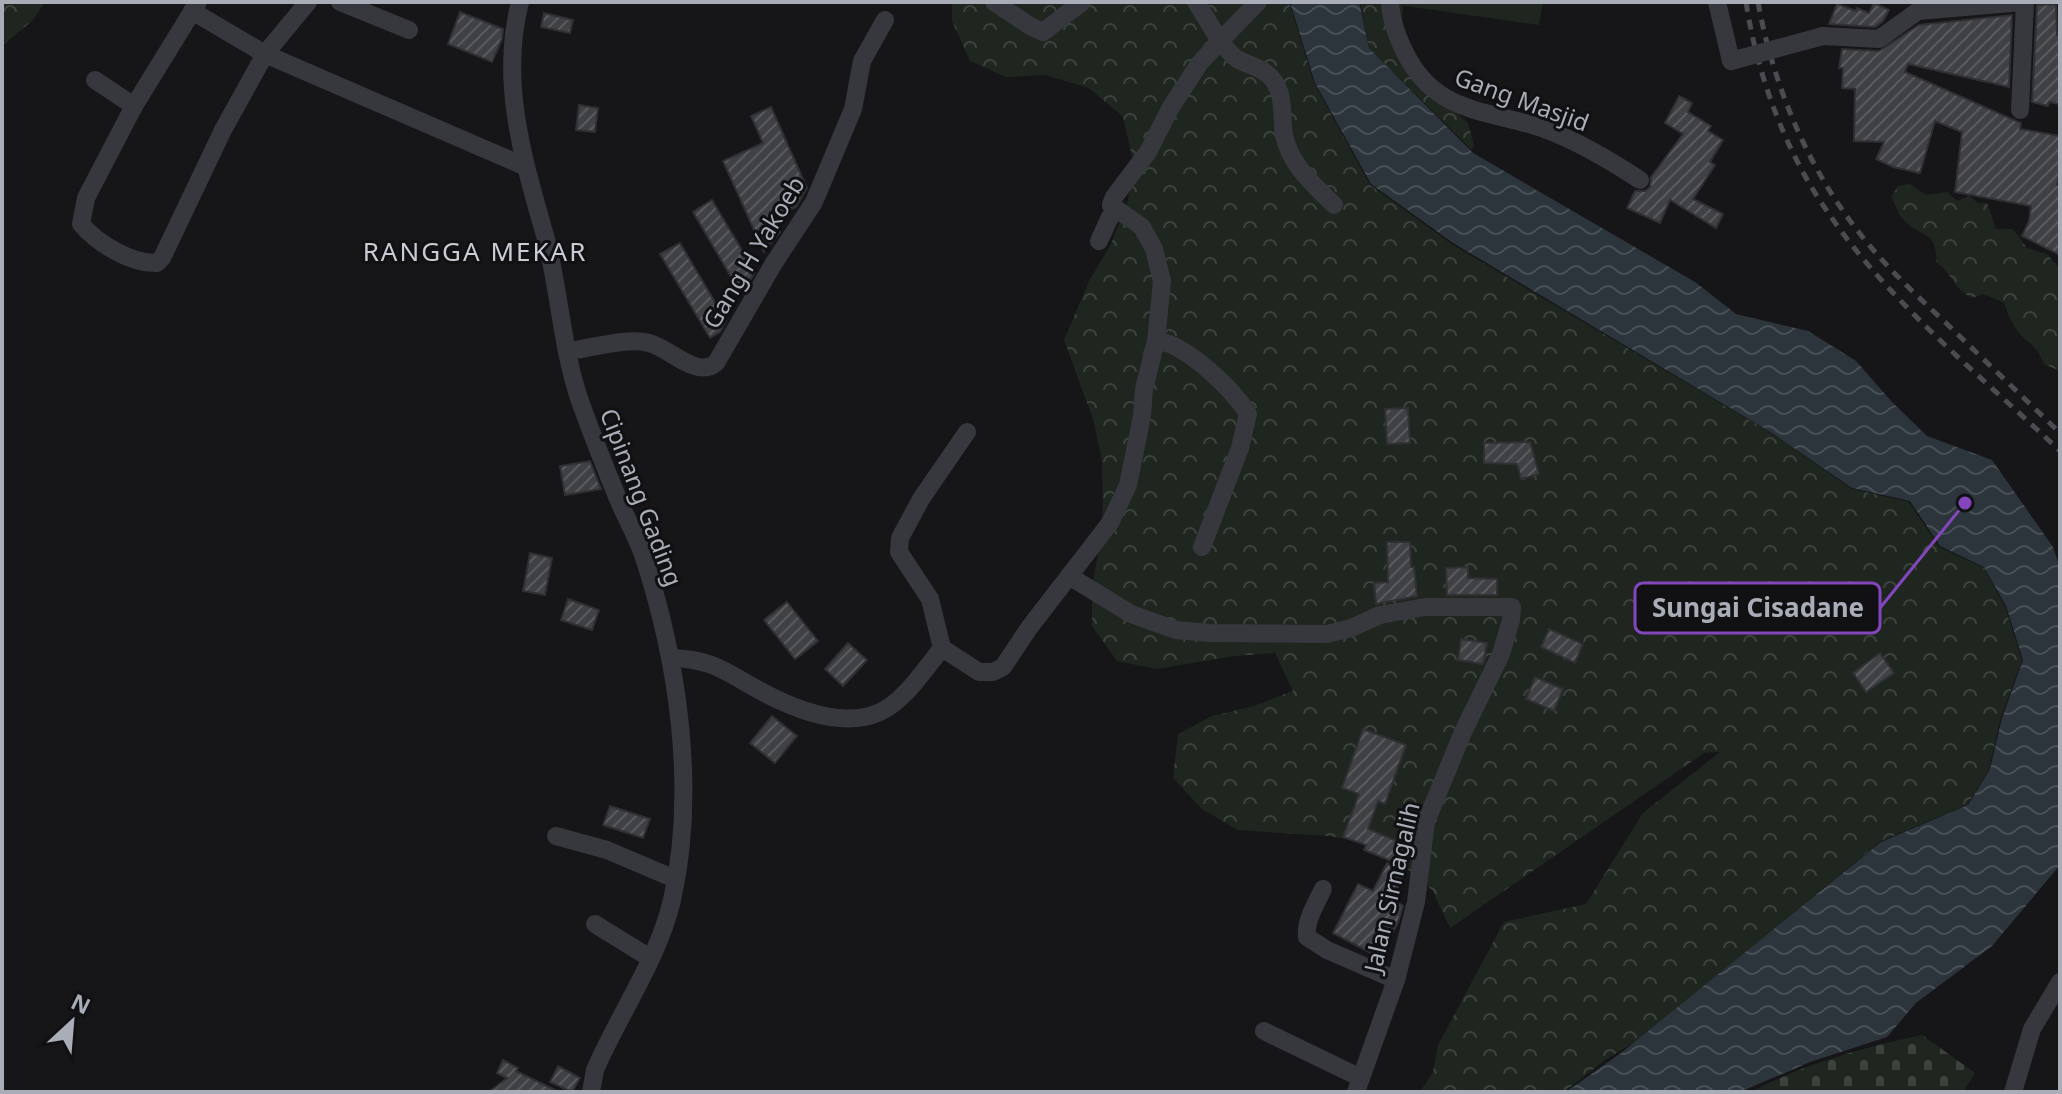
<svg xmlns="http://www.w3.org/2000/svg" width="2062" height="1094" viewBox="0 0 2062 1094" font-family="'Noto Sans',sans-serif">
<defs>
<pattern id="forest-crowns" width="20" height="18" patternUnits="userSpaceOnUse" patternTransform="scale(2)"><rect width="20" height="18" fill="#1e261f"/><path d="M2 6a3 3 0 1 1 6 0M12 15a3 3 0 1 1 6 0" fill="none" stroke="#3c433d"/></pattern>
<pattern id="cemetery-stones" width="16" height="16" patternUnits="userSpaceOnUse" patternTransform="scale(2)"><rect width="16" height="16" fill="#1e261f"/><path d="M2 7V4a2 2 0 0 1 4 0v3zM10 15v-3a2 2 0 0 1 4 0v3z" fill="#3c433d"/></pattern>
<pattern id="water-waves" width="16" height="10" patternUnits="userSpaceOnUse" patternTransform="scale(2)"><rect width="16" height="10" fill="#2c353c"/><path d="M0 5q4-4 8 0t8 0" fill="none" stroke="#485056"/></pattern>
<pattern id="building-hatch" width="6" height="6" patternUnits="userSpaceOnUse" patternTransform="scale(2)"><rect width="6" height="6" fill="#404145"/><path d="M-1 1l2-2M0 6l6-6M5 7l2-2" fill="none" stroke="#595a5e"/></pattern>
</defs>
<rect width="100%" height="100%" fill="#161618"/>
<polygon fill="#1e261f" points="1399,2 1543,2 1539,25 1398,5"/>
<g fill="url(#forest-crowns)">
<polygon points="2,2 45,2 32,21 2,46"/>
<polygon points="952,2 1289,2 1314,83 1370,185 1453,245 1771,433 1852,489 1909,502 1939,547 1984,568 2005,607 2022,660 2001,717 1989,769 1967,805 1881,841 1638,1040 1605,1060 1564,1092 1420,1092 1433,1072 1438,1045 1504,922 1586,904 1643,813 1720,752 1704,753 1450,928 1432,890 1398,861 1360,841 1328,836 1238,830 1202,809 1173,778 1178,734 1212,716 1254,706 1293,691 1275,653 1234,656 1157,669 1117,661 1092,626 1092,584 1100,545 1103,501 1102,460 1093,419 1064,340 1089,281 1111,244 1128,201 1132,157 1123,117 1089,88 1045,75 1006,77 970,61 952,21"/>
<polygon points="1360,2 1403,2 1400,48 1445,103 1468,123 1474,145 1472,150 1369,48"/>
<path d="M1910,184L1926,195L1947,192L1957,201L1969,196L1978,203H1987L1996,229H2013L2027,248L2047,254L2060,269V371L2044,364C2035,343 2032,348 2019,333C2012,324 2008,314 2004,303L1984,294L1972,298C1951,287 1955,276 1936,262C1938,231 1921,238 1904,220C1898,214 1895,204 1891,197L1898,186Z"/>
</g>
<path fill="url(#cemetery-stones)" d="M1922,1035L1975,1073L1963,1092H1751C1804,1064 1864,1047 1922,1035Z"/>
<polygon fill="url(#water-waves)" points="1290,2 1359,2 1369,48 1473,153 1695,282 1736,314 1808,331 1856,361 1892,402 1927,436 1992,460 2053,547 2060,568 2060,865 1992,946 1916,1003 1887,1037 1810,1062 1740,1092 1566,1092 1621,1053 1881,842 1968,805 1990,769 2002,718 2023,660 2006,606 1984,567 1940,546 1910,501 1852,488 1772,433 1453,243 1371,184 1315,83"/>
<g fill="url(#building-hatch)" stroke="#303034" stroke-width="2">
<polygon points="1874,3 1889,10 1883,21 1875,27 1829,24 1837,4 1856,11 1857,8 1869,13"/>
<polygon points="2056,4 2057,35 2060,35 2060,104 2049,102 2048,106 2032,102 2037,5"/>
<polygon points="460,12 503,29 502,39 492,62 448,44"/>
<polygon points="544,13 573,20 570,33 541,27"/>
<polygon points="2012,15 2009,87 1908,64 1905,72 2021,123 2020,129 2060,136 2060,170 2057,185 2060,185 2060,255 2022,236 2029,221 2031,206 1955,192 1962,132 1935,121 1920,173 1893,167 1876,159 1884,142 1854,141 1855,89 1842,88 1843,68 1839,68 1842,49 1879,51 1919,25"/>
<polygon points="1679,96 1692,103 1688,112 1711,126 1708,131 1723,140 1710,162 1715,165 1693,199 1723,214 1716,228 1670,200 1660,223 1627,208 1635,191 1645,191 1650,187 1651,177 1683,134 1665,123"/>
<polygon points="579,105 598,108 595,132 576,130"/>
<polygon points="771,107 807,188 796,207 773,218 780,232 764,252 723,161 763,143 751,116"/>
<polygon points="712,200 755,272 745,289 740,292 693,212"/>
<polygon points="680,243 726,321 720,332 710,338 660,254"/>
<polygon points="1408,408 1410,443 1387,444 1385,409"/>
<polygon points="1530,442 1539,474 1521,479 1517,464 1484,463 1484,443"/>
<polygon points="590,461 601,489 565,495 560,466"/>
<polygon points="1387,542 1410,542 1411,567 1414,567 1417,596 1376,604 1374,583 1388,582"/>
<polygon points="530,553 552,558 545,595 523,591"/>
<polygon points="1468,567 1468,578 1497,579 1497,595 1447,595 1446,568"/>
<polygon points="568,599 599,610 592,630 561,620"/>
<polygon points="787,602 818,641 795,659 764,620"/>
<polygon points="1549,629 1583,644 1575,663 1541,647"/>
<polygon points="1461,639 1487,643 1483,664 1458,660"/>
<polygon points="848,643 867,660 843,686 825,669"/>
<polygon points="1880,653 1894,673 1866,692 1853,673"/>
<polygon points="1535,677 1563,689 1554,711 1526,699"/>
<polygon points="772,716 797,736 775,763 750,743"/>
<polygon points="1363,729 1406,745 1385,804 1378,801 1368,829 1404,844 1396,863 1364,850 1366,845 1343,837 1359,794 1342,788"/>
<polygon points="610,806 650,819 643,838 603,825"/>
<polygon points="1387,863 1405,872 1392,899 1403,906 1398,922 1380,958 1333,933 1358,884 1373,891"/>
<polygon points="503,1060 518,1068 516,1071 559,1092 489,1092 507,1078 497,1073"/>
<polygon points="558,1066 580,1078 572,1092 550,1082"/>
</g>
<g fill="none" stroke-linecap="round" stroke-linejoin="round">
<g stroke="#37383d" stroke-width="18">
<path d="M198,2L134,106L86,198L81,224C97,243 131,264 157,263L162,258L223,130L265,54L308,2"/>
<polyline points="340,2 409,30"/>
<path d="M520,2C499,84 524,161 546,239C560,293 562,351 581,404C592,434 604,465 616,494C624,515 636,534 643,555C678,660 697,790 672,900C658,960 619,1014 595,1070L591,1092"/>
<polyline points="994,2 1030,26 1043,32 1082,2"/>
<path d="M1258,2L1220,41C1225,47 1230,54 1237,59C1250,66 1265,68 1274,81C1285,98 1281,116 1284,135C1290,165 1314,185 1334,205"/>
<path d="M1390,2C1391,23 1399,42 1409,60C1441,116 1494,110 1547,130C1580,142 1611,161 1640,180"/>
<polyline points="1717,2 1731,61"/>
<polyline points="192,11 265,54 524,166"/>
<polyline points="1823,36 1879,39 1918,11 2023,2"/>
<polyline points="95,80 134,106"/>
<polyline points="2020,110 2025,2"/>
<polyline points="1111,205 1114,197 1148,152 1171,107 1199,64 1220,41 1196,2"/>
<polyline points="1099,241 1110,217 1118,211 1111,205"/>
<path d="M1156,341C1184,342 1234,390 1248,414L1240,448L1202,547"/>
<path d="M569,351C592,348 628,337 649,343C670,348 696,379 716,363L774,263L814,202L853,109L862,61L885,20"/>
<polyline points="1069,576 1131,614 1176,630 1210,633 1327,634 1351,628 1380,615 1425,607 1512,607 1511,620 1501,654 1463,732 1426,822 1416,902 1396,980 1356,1092"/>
<polyline points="942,648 930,599 899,552 900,538 921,499 967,432"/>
<path d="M670,658C710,659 722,669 755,688C789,707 839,729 878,713C904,702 925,669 942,648L979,672H993L1003,667L1029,628L1110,523L1128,485L1142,416L1144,389L1156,341L1162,281L1154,249L1142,227L1111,205"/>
<polyline points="556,836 607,850 675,879"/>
<path d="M1323,889C1316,904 1305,921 1307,937L1327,950L1396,980"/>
<polyline points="595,924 650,958"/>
<polyline points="1264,1031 1361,1078"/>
<polyline points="2013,1092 2032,1029 2060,982"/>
</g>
<g stroke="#4a4c52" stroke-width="5" stroke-dasharray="10 8" stroke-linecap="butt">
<path d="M1746,2C1757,74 1785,151 1827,211C1889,303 1980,375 2060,451"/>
<path d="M1758,2C1773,85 1808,169 1861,235C1886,267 1916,295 1946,323C1984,360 2022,396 2060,433"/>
</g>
<polyline stroke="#37383d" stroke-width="18" points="1731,61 1823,36"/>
</g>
<g text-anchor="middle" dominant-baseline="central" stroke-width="6" stroke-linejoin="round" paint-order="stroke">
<g font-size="24" fill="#a8adb8" stroke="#111113">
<text transform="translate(1522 99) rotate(20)">Gang Masjid</text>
<text transform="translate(753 252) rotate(-59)">Gang H Yakoeb</text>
<text transform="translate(642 497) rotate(69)">Cipinang Gading</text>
<text transform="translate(1391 887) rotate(-77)">Jalan Sirnagalih</text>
</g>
<g font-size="26" letter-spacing="2" fill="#c9ccd4" stroke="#111113">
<text x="475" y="251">RANGGA MEKAR</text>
</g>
</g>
<path fill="none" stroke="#8446be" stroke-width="3" d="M1965 503L1880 608"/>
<circle fill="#8446be" stroke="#111113" stroke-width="3" cx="1965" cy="503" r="8"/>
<rect fill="#111113" stroke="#8446be" stroke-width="3" x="1635" y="583" width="245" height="50" rx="8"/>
<g font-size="26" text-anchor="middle" font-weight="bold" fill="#a8adb8">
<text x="1758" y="617">Sungai Cisadane</text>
</g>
<rect width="2062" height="1094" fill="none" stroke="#a8adb8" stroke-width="8"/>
<g transform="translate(72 1022) rotate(26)" stroke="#111113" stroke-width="6" paint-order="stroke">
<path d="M0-6L14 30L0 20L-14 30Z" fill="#a8adb8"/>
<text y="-12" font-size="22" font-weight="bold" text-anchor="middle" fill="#a8adb8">N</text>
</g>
</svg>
